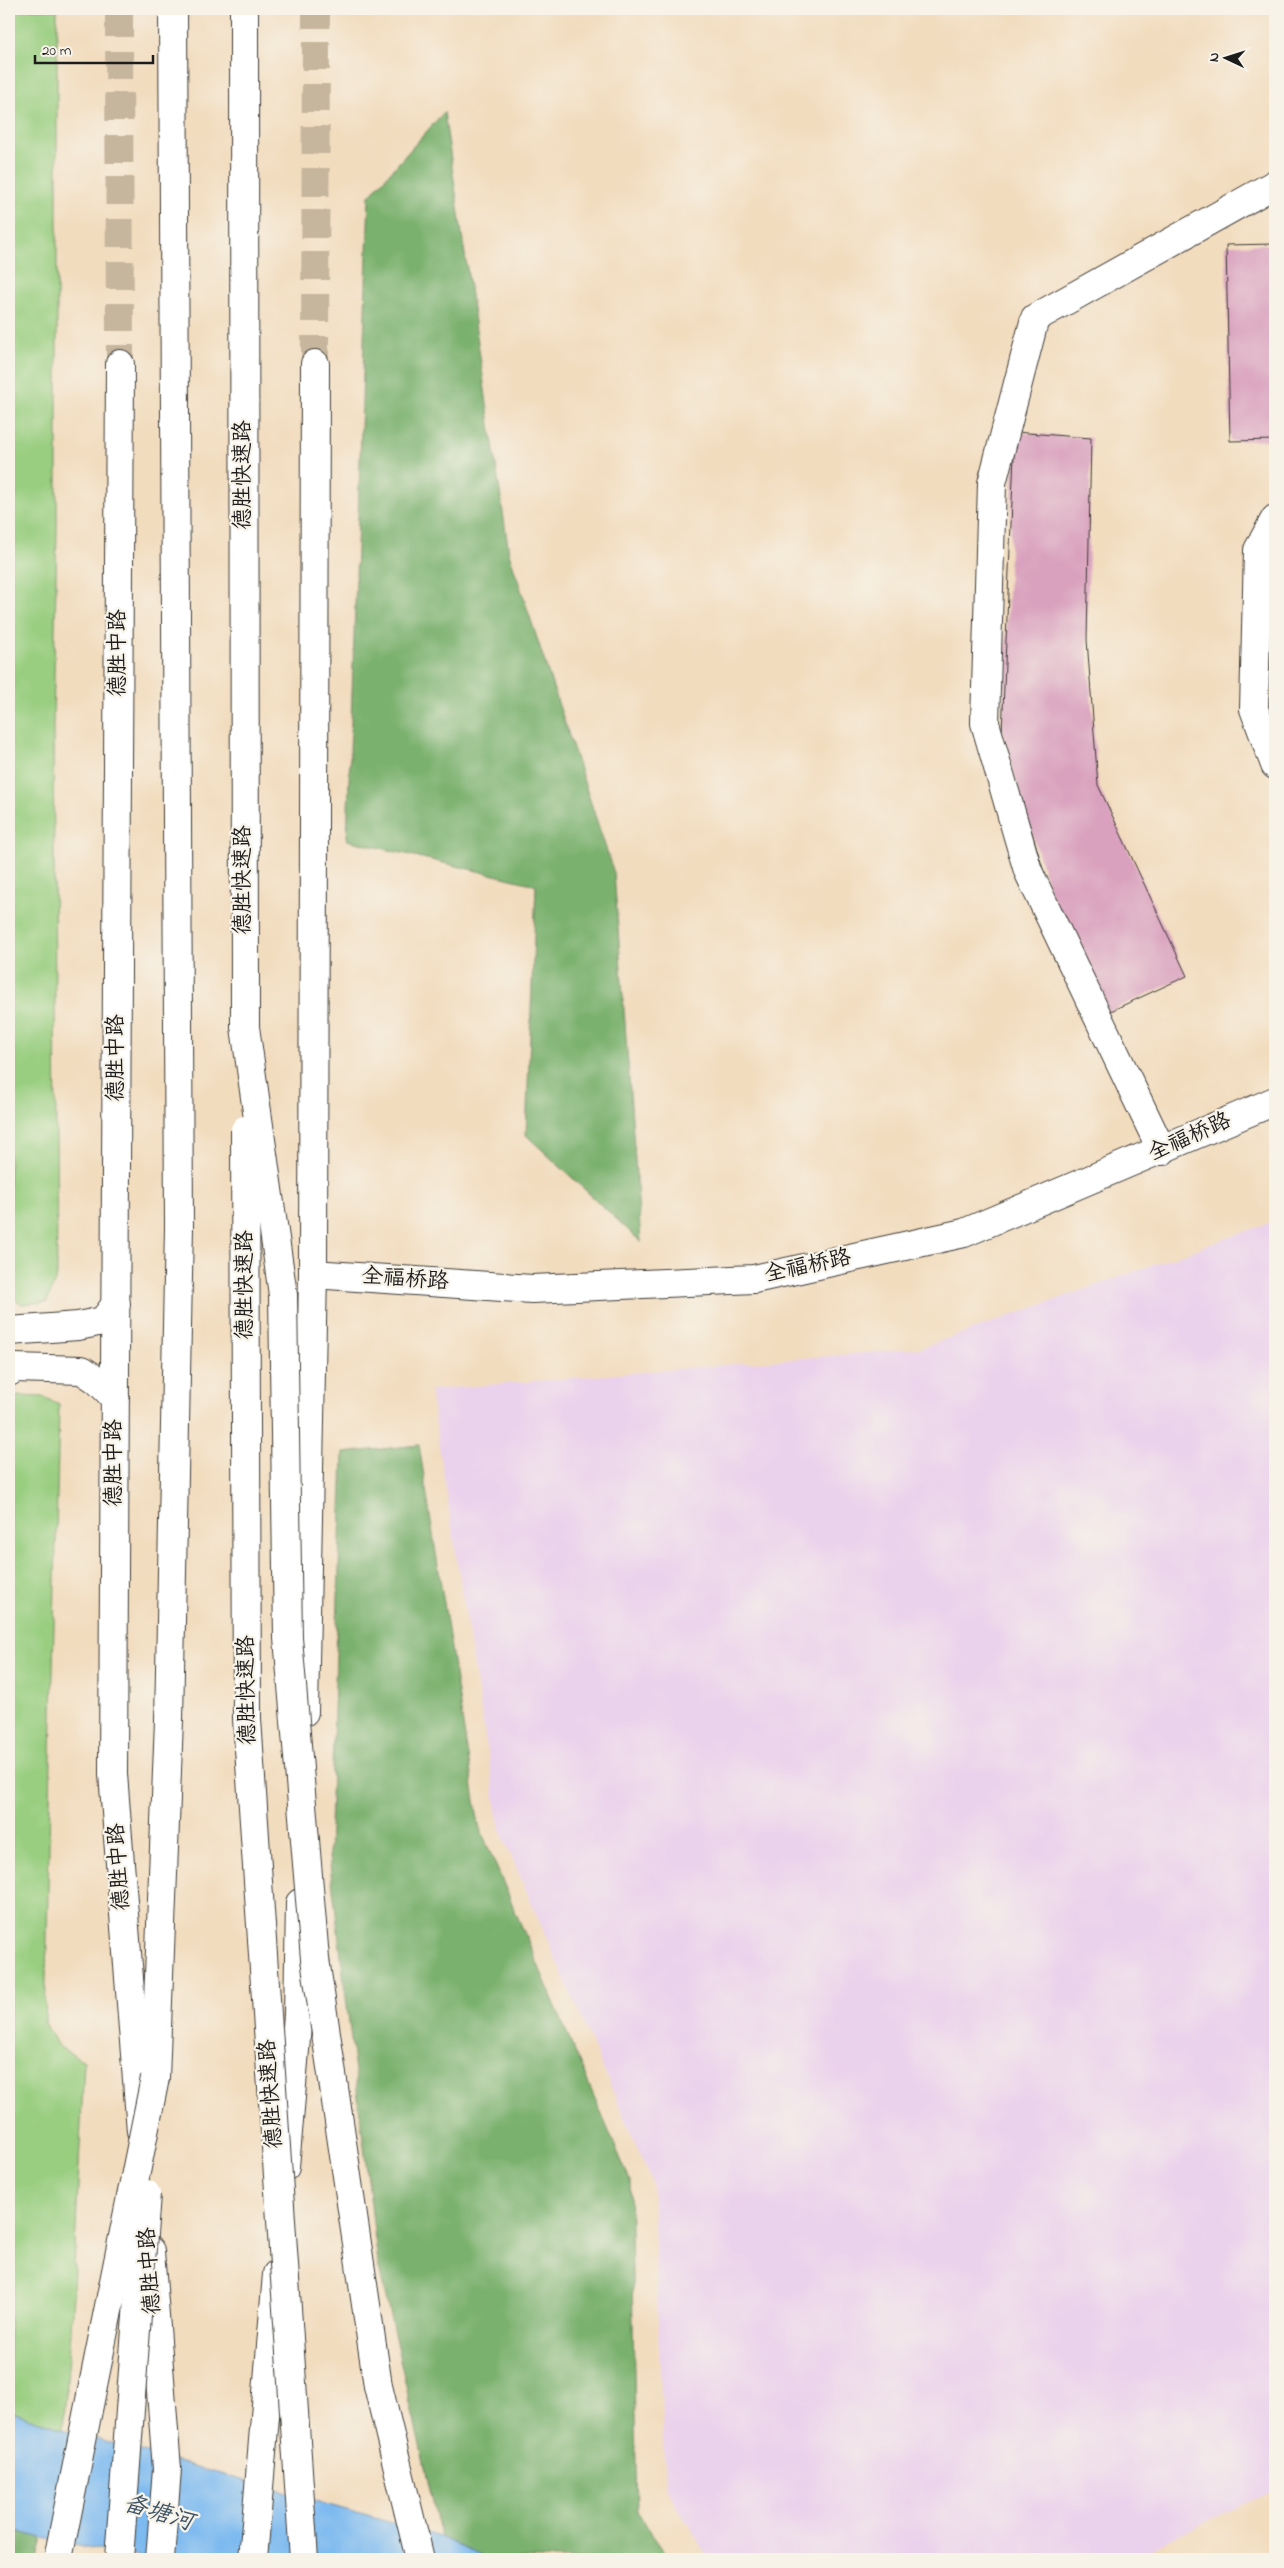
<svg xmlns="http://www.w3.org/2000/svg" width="1284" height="2568" viewBox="0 0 1284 2568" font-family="'Indie Flower','LXGW WenKai TC',sans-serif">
<rect width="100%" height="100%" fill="#f7f3e8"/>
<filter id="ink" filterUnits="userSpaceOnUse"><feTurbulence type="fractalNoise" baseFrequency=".02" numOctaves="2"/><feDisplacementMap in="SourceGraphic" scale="10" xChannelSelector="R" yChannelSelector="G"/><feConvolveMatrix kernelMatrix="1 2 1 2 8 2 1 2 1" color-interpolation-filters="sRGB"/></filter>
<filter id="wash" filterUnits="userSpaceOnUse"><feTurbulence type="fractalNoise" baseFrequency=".0096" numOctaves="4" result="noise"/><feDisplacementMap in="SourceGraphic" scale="20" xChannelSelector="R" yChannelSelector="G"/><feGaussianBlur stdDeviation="1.12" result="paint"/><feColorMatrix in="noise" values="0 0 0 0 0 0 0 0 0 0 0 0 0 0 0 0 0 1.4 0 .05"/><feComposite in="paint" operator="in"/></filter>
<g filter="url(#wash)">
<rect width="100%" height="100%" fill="#f2dcbe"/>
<polygon fill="#ead1ec" points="1275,1221 1275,2489 1128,2559 709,2559 665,2486 652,2182 500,1830 430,1390 921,1348"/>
<g fill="#99ce80" stroke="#5a754e">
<polygon points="9,9 57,9 57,527 53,726 57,1276 47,1302 22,1304 9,1296"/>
<polygon points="19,1396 44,1397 59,1405 45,2023 58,2046 84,2061 71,2333 63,2429 9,2411 9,1401"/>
</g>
<g fill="#7ab16e" stroke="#4b6645">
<polygon points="444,112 509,553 614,873 641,1242 526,1135 536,885 347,840 369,196"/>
<polygon points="419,1445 479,1826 630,2181 637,2512 670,2559 486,2559 441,2537 378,2264 329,1856 343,1453"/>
<polygon points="9,2529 42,2538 37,2559 9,2559"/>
</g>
<polygon fill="#7dbaf0" stroke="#4c6b86" points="9,2411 63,2429 441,2537 486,2559 150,2559 42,2538 9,2529"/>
<g id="blocks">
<g fill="#d9a1be">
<polygon points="1275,244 1275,440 1230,441 1226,245"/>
<polygon points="1015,432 1091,438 1087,640 1098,785 1187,976 1102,1015 1049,889 1002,733"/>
</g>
</g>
</g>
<g filter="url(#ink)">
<use href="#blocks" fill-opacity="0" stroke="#3c3934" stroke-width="1"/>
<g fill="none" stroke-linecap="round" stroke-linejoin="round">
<g stroke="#c7b69e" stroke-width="28" stroke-dasharray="28 14" stroke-linecap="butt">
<polyline points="119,9 120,364"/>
<polyline points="315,364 316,9"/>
</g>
<g stroke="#3c3934" stroke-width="30">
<g id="street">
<polyline points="1275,519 1258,550 1254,709 1275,765"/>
<polyline points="1162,1151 1028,871 985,723 992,483 1035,318 1275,184"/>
<polyline points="9,1331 78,1326 103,1321 116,1304"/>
<polyline points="9,1372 15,1368 82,1370 97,1380 115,1398"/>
</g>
</g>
<g stroke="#3c3934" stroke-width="30">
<polyline id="secondary" points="313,1274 532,1289 754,1279 964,1233 1275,1101"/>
</g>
<g stroke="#3c3934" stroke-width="30">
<g id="primary">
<polyline points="120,364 113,1774 141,2131"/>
<polyline points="304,1712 313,1274 315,364"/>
<polyline points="285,2167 298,2015 300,1903"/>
<polyline points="150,2251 167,2469 160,2559"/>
<polyline points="253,2559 277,2274"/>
</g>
</g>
<g stroke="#3c3934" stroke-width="30">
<g id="highway">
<polyline points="244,9 245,1027"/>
<polyline points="155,2078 169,1720 179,1227 173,9"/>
</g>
</g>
<use href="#street" stroke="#fff" stroke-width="28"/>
<use href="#secondary" stroke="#fff" stroke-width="28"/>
<use href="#primary" stroke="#fff" stroke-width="28"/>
<use href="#highway" stroke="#fff" stroke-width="28"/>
<g stroke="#3c3934" stroke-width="30" stroke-linecap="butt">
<g id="highway-bridge">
<polyline points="245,1027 283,1295 288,1638 315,1959 378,2386 420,2559"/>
<polyline points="245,1130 247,1719 304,2559"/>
<polyline points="58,2559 155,2078"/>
<polyline points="119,2559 146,2194"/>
</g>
</g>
<use href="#highway-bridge" stroke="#fff" stroke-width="28"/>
</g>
</g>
<g text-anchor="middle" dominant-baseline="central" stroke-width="4.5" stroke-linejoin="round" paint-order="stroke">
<g font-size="22" fill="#1c1c1c" stroke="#f7f3e8">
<text transform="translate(244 475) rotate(-90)">德胜快速路</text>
<text transform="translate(119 653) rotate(-90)">德胜中路</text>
<text transform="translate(244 880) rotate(-90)">德胜快速路</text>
<text transform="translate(117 1058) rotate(-90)">德胜中路</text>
<text transform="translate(1190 1138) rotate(-24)">全福桥路</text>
<text transform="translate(808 1267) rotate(-12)">全福桥路</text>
<text transform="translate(405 1280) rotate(4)">全福桥路</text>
<text transform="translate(246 1285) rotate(-90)">德胜快速路</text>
<text transform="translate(115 1463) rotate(-90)">德胜中路</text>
<text transform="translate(248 1690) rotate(-91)">德胜快速路</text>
<text transform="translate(120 1867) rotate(-94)">德胜中路</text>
<text transform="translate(272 2094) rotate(-94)">德胜快速路</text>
<text transform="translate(151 2271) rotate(-94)">德胜中路</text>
</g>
<g font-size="24" font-style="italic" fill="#3e5366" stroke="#f7f3e8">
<text transform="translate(158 2514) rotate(17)">备塘河</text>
</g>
</g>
<rect width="1284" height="2568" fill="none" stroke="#f7f3e8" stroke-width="30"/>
<g transform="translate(1226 58) rotate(274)" stroke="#f7f3e8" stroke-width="4" paint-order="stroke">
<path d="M0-4L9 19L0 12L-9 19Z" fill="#1c1c1c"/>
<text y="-8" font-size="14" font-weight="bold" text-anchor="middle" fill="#1c1c1c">N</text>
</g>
<path d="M35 55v8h118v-8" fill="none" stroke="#1c1c1c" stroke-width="2.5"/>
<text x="42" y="55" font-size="15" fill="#1c1c1c" stroke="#f7f3e8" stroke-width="4" paint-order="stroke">20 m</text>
</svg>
